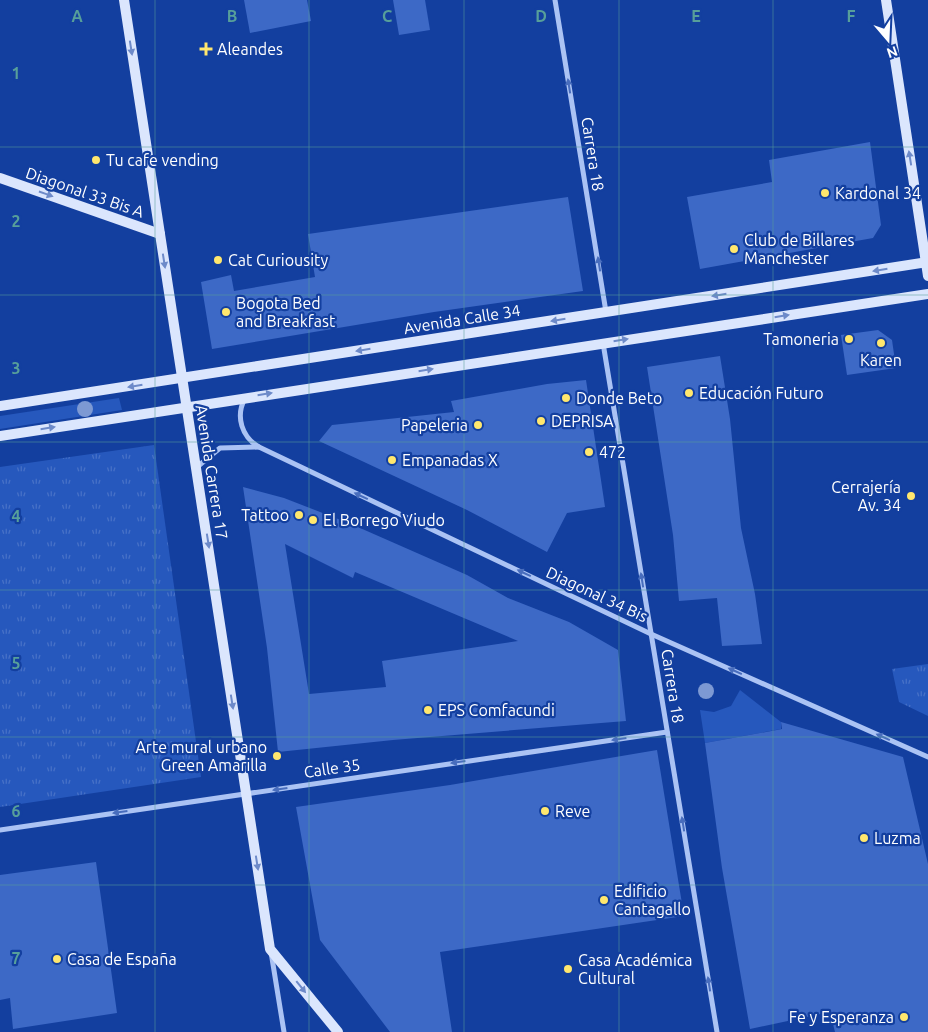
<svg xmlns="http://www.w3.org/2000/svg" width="928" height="1032" viewBox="0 0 928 1032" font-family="Ubuntu,sans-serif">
<defs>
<pattern id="park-tufts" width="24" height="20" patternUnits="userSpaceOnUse" patternTransform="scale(1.25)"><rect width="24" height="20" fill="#2658bd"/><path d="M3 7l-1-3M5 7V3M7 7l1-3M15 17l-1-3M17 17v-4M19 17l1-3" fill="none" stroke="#4771c7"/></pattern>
</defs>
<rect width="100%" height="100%" fill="#133f9f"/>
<g fill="#2658bd">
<polygon points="119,398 122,410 0,429 0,416"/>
<polygon points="740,690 781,722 781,729 705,743 700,710 714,712 731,706"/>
</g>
<g fill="url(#park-tufts)">
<polygon points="154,445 201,777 0,807 0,467"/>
<polygon points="928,664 928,716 899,702 892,669"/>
</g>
<g fill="#3d69c6" fill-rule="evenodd">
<polygon points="244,0 307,0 311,21 250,33"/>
<polygon points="393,0 425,0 430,30 399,35"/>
<polygon points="870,142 881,225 873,238 700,269 687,197 772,182 769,160"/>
<polygon points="568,197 583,291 434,312 212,349 201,282 231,275 234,291 315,277 308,234"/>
<polygon points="878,330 892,340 896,368 847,375 841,335"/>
<polygon points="720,356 730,419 741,528 755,594 762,644 722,646 717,598 679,601 673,535 647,367"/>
<polygon points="586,380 605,507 567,513 547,552 467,510 319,441 332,425 454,412 451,401 547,384"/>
<path d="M243,487L284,498L351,524L467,575L508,598L569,622L618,650L626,721L393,740L278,752L267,648ZM285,544L353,578L355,572L518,641L382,661L386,687L309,694Z"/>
<polygon points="781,722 903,757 928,864 928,1032 835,1032 830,1012 750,1029 722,868 705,743 782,729"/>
<polygon points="657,750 684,916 440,952 452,1032 390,1032 320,940 296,807 450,785"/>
<polygon points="96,862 117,1013 13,1029 10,998 0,1000 0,875"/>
</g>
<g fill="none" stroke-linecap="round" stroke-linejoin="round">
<g stroke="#abc3f4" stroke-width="5">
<polyline points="555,0 606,312"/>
<polyline points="603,343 717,1032"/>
<path d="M245,398C235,417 242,437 259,447L651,634L928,757"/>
<polyline points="197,467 220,448 259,447"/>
<polyline points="0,830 667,732"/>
<polyline points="271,952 284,1032"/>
</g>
<g stroke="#dbe6fd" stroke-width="10">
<polyline points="124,0 270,949 338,1032"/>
<polyline points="886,0 928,276"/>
<polyline points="0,178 160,234"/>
<polyline points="0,406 928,262"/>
<polyline points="0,436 928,294"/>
</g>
</g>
<g fill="#7d99d3">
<circle cx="85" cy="409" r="8"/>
<circle cx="706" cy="691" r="8"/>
</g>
<defs><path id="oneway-solid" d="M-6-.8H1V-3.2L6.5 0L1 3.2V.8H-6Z" transform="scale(1.25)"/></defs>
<g fill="#6d8ac9">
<use href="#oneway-solid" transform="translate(131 48) rotate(81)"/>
<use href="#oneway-solid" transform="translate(910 158) rotate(-99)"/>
<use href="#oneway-solid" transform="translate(46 194) rotate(19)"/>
<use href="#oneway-solid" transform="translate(164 261) rotate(81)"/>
<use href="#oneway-solid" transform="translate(880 270) rotate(171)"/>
<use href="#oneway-solid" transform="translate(719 295) rotate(171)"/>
<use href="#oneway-solid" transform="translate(782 316) rotate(-9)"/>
<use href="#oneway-solid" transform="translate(558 320) rotate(171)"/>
<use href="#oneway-solid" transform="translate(621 340) rotate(-9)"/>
<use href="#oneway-solid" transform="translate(363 350) rotate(171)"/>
<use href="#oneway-solid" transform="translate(426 370) rotate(-9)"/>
<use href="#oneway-solid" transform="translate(135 386) rotate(171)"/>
<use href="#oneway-solid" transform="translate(265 394) rotate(-9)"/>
<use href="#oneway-solid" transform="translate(48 428) rotate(-9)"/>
<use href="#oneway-solid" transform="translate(208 541) rotate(81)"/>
<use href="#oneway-solid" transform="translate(232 702) rotate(81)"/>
<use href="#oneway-solid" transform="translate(257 863) rotate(81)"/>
<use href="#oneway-solid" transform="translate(301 987) rotate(51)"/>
</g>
<g fill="#486dbd">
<use href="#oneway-solid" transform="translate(569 86) rotate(-99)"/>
<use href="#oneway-solid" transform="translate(599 264) rotate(-99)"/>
<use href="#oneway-solid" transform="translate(361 496) rotate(-155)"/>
<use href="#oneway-solid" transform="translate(524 573) rotate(-155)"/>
<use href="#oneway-solid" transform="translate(642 580) rotate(-99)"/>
<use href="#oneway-solid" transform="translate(735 671) rotate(-156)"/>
<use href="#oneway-solid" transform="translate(883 737) rotate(-156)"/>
<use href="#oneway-solid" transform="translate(619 739) rotate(172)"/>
<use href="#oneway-solid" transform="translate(458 762) rotate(172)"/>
<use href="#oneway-solid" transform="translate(280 789) rotate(172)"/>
<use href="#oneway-solid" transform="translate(120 812) rotate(172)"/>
<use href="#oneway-solid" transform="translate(683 824) rotate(-99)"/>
<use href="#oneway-solid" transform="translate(709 984) rotate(-99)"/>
</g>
<path fill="none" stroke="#579f9a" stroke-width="1" stroke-opacity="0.55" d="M155,0V1032M309,0V1032M464,0V1032M619,0V1032M773,0V1032M0,147H928M0,295H928M0,442H928M0,590H928M0,737H928M0,885H928"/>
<g fill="#ffe76e" stroke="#133f9f" stroke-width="2">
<path d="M203.5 41.5h5v5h5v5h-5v5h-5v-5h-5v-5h5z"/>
<circle cx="96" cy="160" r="5"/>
<circle cx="825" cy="193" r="5"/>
<circle cx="734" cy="249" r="5"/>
<circle cx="218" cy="260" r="5"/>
<circle cx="226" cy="312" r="5"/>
<circle cx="849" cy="339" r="5"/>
<circle cx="881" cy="343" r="5"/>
<circle cx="689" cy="393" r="5"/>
<circle cx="566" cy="398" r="5"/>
<circle cx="541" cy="421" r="5"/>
<circle cx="478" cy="425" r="5"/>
<circle cx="589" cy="452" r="5"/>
<circle cx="392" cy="460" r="5"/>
<circle cx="911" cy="496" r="5"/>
<circle cx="299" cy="515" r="5"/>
<circle cx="313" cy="520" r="5"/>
<circle cx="428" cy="710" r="5"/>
<circle cx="277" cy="756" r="5"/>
<circle cx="545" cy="811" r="5"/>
<circle cx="864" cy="838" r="5"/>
<circle cx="604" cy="900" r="5"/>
<circle cx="57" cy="959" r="5"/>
<circle cx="568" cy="969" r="5"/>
<circle cx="904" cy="1017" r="5"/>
</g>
<g text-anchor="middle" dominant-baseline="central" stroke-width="4.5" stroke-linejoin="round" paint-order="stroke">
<g font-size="16" fill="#fff" stroke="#133f9f" text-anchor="start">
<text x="217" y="49">Aleandes</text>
<text x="106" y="160">Tu cafe vending</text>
<text x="835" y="193">Kardonal 34</text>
<text x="744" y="240">Club de Billares<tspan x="744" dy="18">Manchester</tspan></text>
<text x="228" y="260">Cat Curiousity</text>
<text x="236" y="303">Bogota Bed<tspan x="236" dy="18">and Breakfast</tspan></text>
<text x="839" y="339" text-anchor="end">Tamoneria</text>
<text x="881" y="360" text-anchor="middle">Karen</text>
<text x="699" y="393">Educación Futuro</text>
<text x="576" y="398">Donde Beto</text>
<text x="551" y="421">DEPRISA</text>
<text x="468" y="425" text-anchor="end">Papeleria</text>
<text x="599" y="452">472</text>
<text x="402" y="460">Empanadas X</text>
<text x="901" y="487" text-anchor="end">Cerrajería<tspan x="901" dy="18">Av. 34</tspan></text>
<text x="289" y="515" text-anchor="end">Tattoo</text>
<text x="323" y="520">El Borrego Viudo</text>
<text x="438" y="710">EPS Comfacundi</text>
<text x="267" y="747" text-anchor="end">Arte mural urbano<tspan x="267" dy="18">Green Amarilla</tspan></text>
<text x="555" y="811">Reve</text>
<text x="874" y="838">Luzma</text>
<text x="614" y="891">Edificio<tspan x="614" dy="18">Cantagallo</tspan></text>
<text x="67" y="959">Casa de España</text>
<text x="578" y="960">Casa Académica<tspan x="578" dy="18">Cultural</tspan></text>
<text x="894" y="1017" text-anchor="end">Fe y Esperanza</text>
</g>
<g font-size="16" fill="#fff" stroke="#133f9f">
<text transform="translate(593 154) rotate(81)">Carrera 18</text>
<text transform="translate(85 192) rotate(19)">Diagonal 33 Bis A</text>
<text transform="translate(462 319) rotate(-9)">Avenida Calle 34</text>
<text transform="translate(212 472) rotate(81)">Avenida Carrera 17</text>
<text transform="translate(597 594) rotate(25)">Diagonal 34 Bis</text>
<text transform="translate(673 686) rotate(81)">Carrera 18</text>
<text transform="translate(332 768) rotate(-8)">Calle 35</text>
</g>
</g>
<g font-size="16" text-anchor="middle" font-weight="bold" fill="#579f9a" stroke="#133f9f" stroke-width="4.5" stroke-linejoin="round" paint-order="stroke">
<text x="77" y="22">A</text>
<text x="232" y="22">B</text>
<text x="387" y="22">C</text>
<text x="541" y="22">D</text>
<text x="696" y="22">E</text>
<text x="851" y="22">F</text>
<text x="16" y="79">1</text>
<text x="16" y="227">2</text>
<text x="16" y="374">3</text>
<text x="16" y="522">4</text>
<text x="16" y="669">5</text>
<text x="16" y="817">6</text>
<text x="16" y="964">7</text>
</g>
<g transform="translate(888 40) rotate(161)" stroke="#133f9f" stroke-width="4" paint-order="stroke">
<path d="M0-4L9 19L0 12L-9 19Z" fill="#ffffff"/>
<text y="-8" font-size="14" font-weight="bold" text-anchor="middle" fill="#ffffff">N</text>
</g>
</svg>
